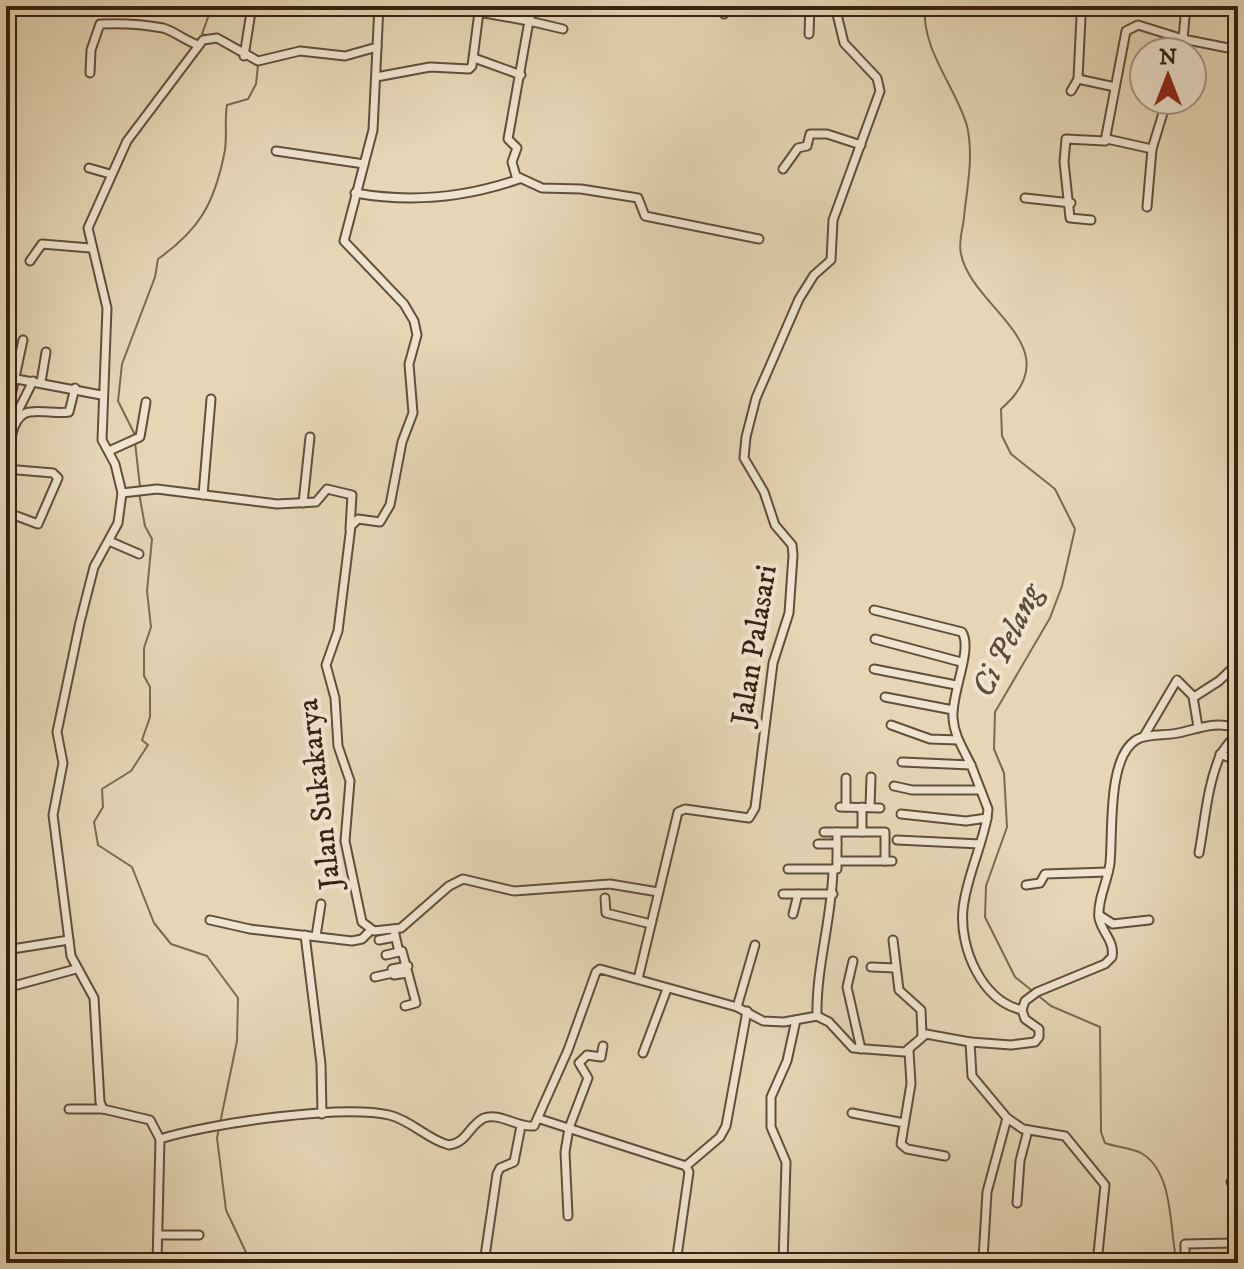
<svg xmlns="http://www.w3.org/2000/svg" width="1244" height="1269" viewBox="0 0 1244 1269" font-family="'IM FELL DW Pica',serif">
<rect width="100%" height="100%" fill="#e6d6b6"/>
<filter id="stains"><feTurbulence type="fractalNoise" baseFrequency=".0025" numOctaves="4"/><feColorMatrix values="0 0 0 0 .2 0 0 0 0 .09 0 0 0 0 .02 0 0 0 .5 -.17"/></filter>
<radialGradient id="worn" r=".72"><stop offset=".6" stop-color="#630" stop-opacity="0"/><stop offset="1" stop-color="#630" stop-opacity=".3"/></radialGradient>
<g fill="none" stroke-linecap="round" stroke-linejoin="round">
<g stroke="#7c6852" stroke-width="2">
<path d="M925,6C921,50 956,87 967,126C974,157 967,187 964,217C963,229 958,242 961,254C972,309 1073,347 1001,409L1002,436L1011,454L1055,489L1075,529L1062,586L1050,618L995,712L994,749L1004,773L1007,827L986,886L985,917L1015,977L1051,1006L1100,1027L1101,1132L1105,1143C1116,1147 1131,1148 1141,1153C1175,1172 1169,1232 1177,1263"/>
<polyline points="208,36 202,34 212,6"/>
<path d="M135,435L118,401L122,364L155,277L158,259C199,230 214,204 224,155C228,140 224,121 227,105L248,99L256,84L258,65"/>
<polyline points="135,442 140,487"/>
<polyline points="139,493 145,526 152,539 147,591 151,627 144,648 144,676 150,687 150,717 142,740 148,745 131,771 102,789 103,807 94,822 98,845 132,867 154,923 171,944 207,956 238,998 237,1041 217,1138 226,1210 251,1263"/>
</g>
<g stroke="#634e3a" stroke-width="11">
<g id="street">
<polyline points="239,6 251,12 244,56"/>
<polyline points="724,14 727,6"/>
<polyline points="563,29 529,21 508,139 517,148 512,162 516,176 542,188 581,189 638,198 645,216 759,239"/>
<polyline points="809,34 810,6"/>
<polyline points="377,47 373,130 344,241 404,304 414,321 417,335 409,364 413,413 402,442 390,505 380,522 358,519 351,526 338,631 326,665 335,698 338,746 350,781 345,841 362,922 374,931 401,928 449,886 463,879 514,891 610,884 658,892"/>
<polyline points="1180,52 1183,39 1238,50"/>
<polyline points="474,58 521,75"/>
<path d="M90,73L91,50L100,24C122,23 142,24 163,28C174,31 186,41 198,45"/>
<polyline points="376,77 430,67 469,69 472,66 479,12 529,21 533,6"/>
<polyline points="1078,79 1115,87"/>
<polyline points="1071,91 1078,79 1081,17"/>
<polyline points="1107,139 1152,149"/>
<polyline points="276,151 364,164"/>
<polyline points="89,168 110,174"/>
<polyline points="783,169 798,148 807,146 810,134 827,134 861,145"/>
<path d="M355,193C412,203 465,198 519,179"/>
<polyline points="1025,198 1071,203"/>
<polyline points="1147,207 1152,149 1167,100"/>
<polyline points="1091,220 1070,218 1064,162 1066,139 1105,141 1126,31 1138,25 1183,39 1186,6"/>
<polyline points="30,261 42,244 90,248"/>
<polyline points="6,377 101,395"/>
<polyline points="41,382 46,352"/>
<polyline points="7,418 18,411 33,381"/>
<polyline points="6,419 23,340"/>
<polyline points="109,451 140,437 146,402"/>
<path d="M6,468C10,453 9,414 30,412C43,410 56,414 69,412L75,388"/>
<polyline points="6,469 53,473 58,478 38,524 6,512"/>
<polyline points="122,493 157,489 277,504 316,502 327,489 352,495 350,529"/>
<polyline points="203,495 211,399"/>
<polyline points="303,503 310,437"/>
<polyline points="109,541 139,554"/>
<path d="M874,610L962,632C973,650 951,693 953,718C954,736 964,750 971,765"/>
<polyline points="875,639 961,662"/>
<polyline points="874,669 956,685"/>
<polyline points="885,697 953,710"/>
<polyline points="1193,697 1198,727"/>
<polyline points="891,725 930,739 958,740"/>
<polyline points="1144,736 1177,680 1194,697 1219,681 1238,663"/>
<polyline points="1220,754 1238,761"/>
<path d="M902,762L971,765L988,809L987,818C981,849 966,879 963,909C959,948 982,1001 1022,1010"/>
<polyline points="846,778 846,807"/>
<polyline points="894,786 912,790 980,790"/>
<polyline points="840,807 880,808"/>
<polyline points="870,807 871,777"/>
<polyline points="901,814 966,821 987,818"/>
<polyline points="824,832 885,832 885,861"/>
<polyline points="862,832 862,807"/>
<polyline points="897,840 980,844"/>
<polyline points="818,844 837,844"/>
<path d="M1199,853C1205,821 1207,786 1220,756C1224,747 1233,740 1238,730"/>
<polyline points="837,861 892,861"/>
<polyline points="788,869 833,869"/>
<polyline points="1026,885 1040,883 1045,874 1108,872"/>
<polyline points="783,894 833,894"/>
<polyline points="605,898 606,913 651,924"/>
<polyline points="793,914 798,894"/>
<polyline points="1099,915 1113,924 1149,920"/>
<polyline points="210,920 250,929 352,941 362,939 370,931"/>
<polyline points="394,930 399,952 402,951 416,1003 405,1006"/>
<polyline points="305,935 321,1064 322,1114"/>
<polyline points="316,936 321,904"/>
<polyline points="379,940 395,937"/>
<polyline points="893,940 899,990 921,1010 922,1036"/>
<polyline points="6,950 69,940"/>
<polyline points="386,955 399,952"/>
<polyline points="853,961 847,987 861,1049"/>
<polyline points="871,967 896,968"/>
<polyline points="407,973 394,975 392,969 408,966"/>
<polyline points="375,977 393,973"/>
<polyline points="638,979 678,812 685,809 749,818 755,808 773,663 789,613 793,555 792,545 775,525 764,492 744,458 746,437 756,398 799,299 814,275 831,260 833,220 880,91 877,78 844,43 835,6"/>
<polyline points="6,988 76,969"/>
<polyline points="737,1007 755,945"/>
<path d="M817,1016C816,966 832,919 833,869H837V832"/>
<polyline points="909,1051 911,1084 901,1144 907,1149 945,1156"/>
<polyline points="643,1053 667,989"/>
<polyline points="69,1109 103,1109"/>
<polyline points="852,1113 904,1123"/>
<polyline points="540,1119 686,1166 689,1172 676,1263"/>
<path d="M160,1139C207,1124 342,1104 389,1115C411,1120 428,1140 449,1145C467,1143 469,1125 484,1118C499,1112 518,1128 534,1126L568,1050L596,972L600,969L737,1007L763,1021L784,1022L817,1016L829,1022L853,1048L905,1052L926,1034L970,1042"/>
<polyline points="686,1166 720,1137 726,1126 747,1011"/>
<polyline points="1231,1182 1238,1194"/>
<polyline points="1017,1203 1020,1161 1028,1130"/>
<polyline points="568,1216 565,1152 569,1128 588,1078 579,1063 587,1055 601,1057 603,1046"/>
<polyline points="160,1235 199,1235"/>
<polyline points="983,1259 987,1192 1007,1118"/>
<polyline points="157,1263 160,1139 150,1120 103,1109 100,1102 94,998 71,956 53,815 63,763 57,732 80,622 94,567 118,523 122,493 115,464 102,440 107,308 88,228 127,141 203,40 217,38 258,61 300,51 345,56 377,47 379,6"/>
<polyline points="484,1263 497,1174 500,1168 514,1162 521,1126"/>
<polyline points="783,1263 786,1162 771,1127 771,1097 787,1061 796,1020"/>
<path d="M1097,1263L1105,1185L1065,1136L1023,1129L1007,1118L972,1076L970,1042L1011,1045L1035,1042L1039,1037V1029L1025,1019L1022,1010L1025,1001L1037,992L1105,964L1112,957C1115,941 1102,933 1099,918C1097,900 1108,881 1110,863C1113,833 1107,758 1136,740C1147,733 1165,736 1178,733C1201,728 1215,721 1238,728"/>
<polyline points="1185,1263 1185,1244 1233,1243 1238,1233"/>
</g>
</g>
<use href="#street" stroke="#efe4d0" stroke-width="7"/>
</g>
<g text-anchor="middle" dominant-baseline="central" stroke-width="8" stroke-linejoin="round" paint-order="stroke">
<g font-size="30" fill="#372110" stroke="#efe4d0">
<text transform="translate(755 645) rotate(-81)">Jalan Palasari</text>
<text transform="translate(320 794) rotate(-97)">Jalan Sukakarya</text>
</g>
<g font-size="32" font-style="italic" fill="#5f4b36" stroke="#efe4d0">
<text transform="translate(1008 641) rotate(-64)">Ci Pelang</text>
</g>
</g>
<rect width="1244" height="1269" fill="none" stroke="#e6d6b6" stroke-width="32"/>
<rect x="8" y="8" width="1228" height="1253" fill="none" stroke="#372110" stroke-width="4"/>
<rect x="16" y="16" width="1212" height="1237" fill="none" stroke="#372110" stroke-width="2"/>
<g transform="translate(1168 76)"><circle r="38" fill="#efe4d0" stroke="#a59683" stroke-width="2"/>
<path d="M0-6L14 30L0 20L-14 30Z" fill="#8f2418"/>
<text y="-12" font-size="22" font-weight="bold" text-anchor="middle" fill="#372110">N</text>
</g>
<rect width="100%" height="100%" filter="url(#stains)"/>
<rect width="100%" height="100%" fill="url(#worn)"/>
</svg>
